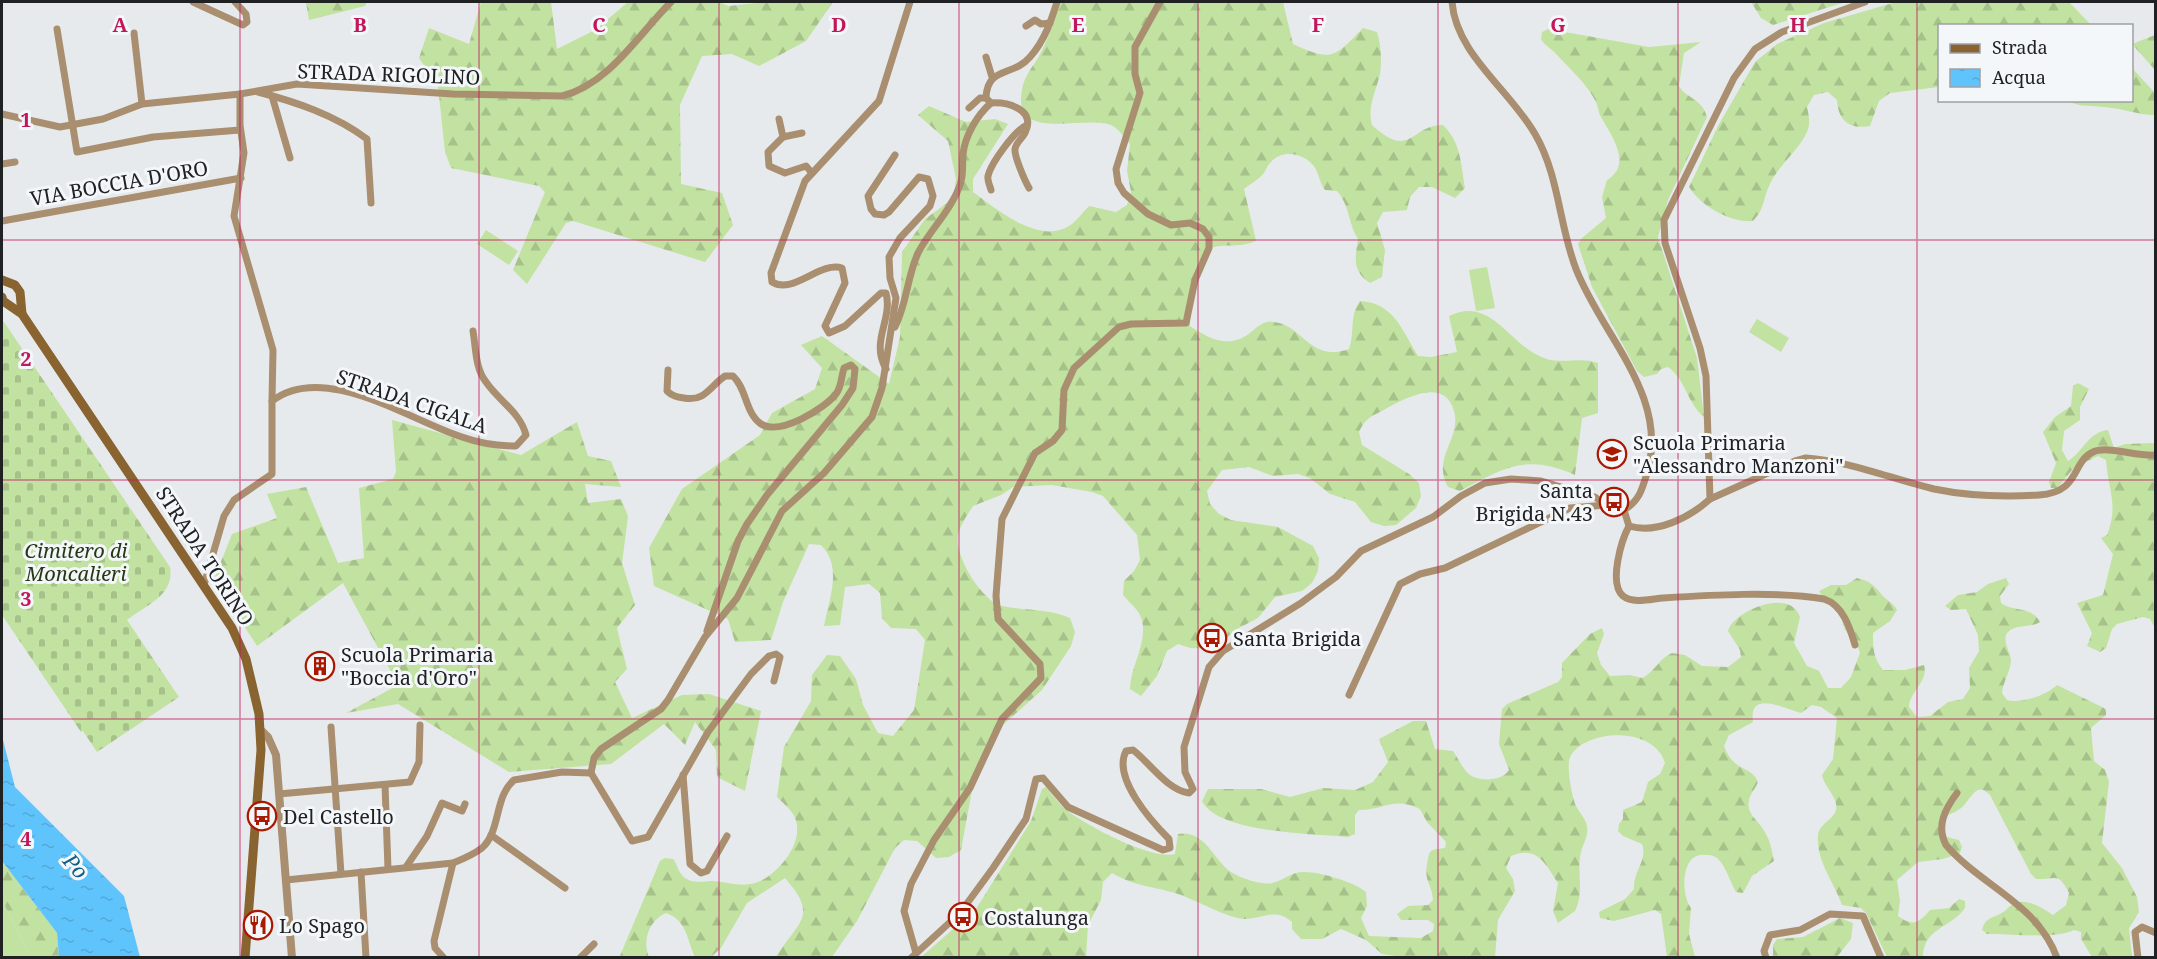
<svg xmlns="http://www.w3.org/2000/svg" width="2157" height="959" viewBox="0 0 2157 959" font-family="'Noto Serif',serif">
<defs>
<pattern id="forest-firs" width="22" height="20" patternUnits="userSpaceOnUse" patternTransform="scale(1.5)"><rect width="22" height="20" fill="#c1e2a0"/><path d="M5 1l3.5 6h-7zM16 11l3.5 6h-7z" fill="#a6c28a"/></pattern>
<pattern id="cemetery-stones" width="16" height="16" patternUnits="userSpaceOnUse" patternTransform="scale(1.5)"><rect width="16" height="16" fill="#c1e2a0"/><path d="M2 7V4a2 2 0 0 1 4 0v3zM10 15v-3a2 2 0 0 1 4 0v3z" fill="#a6c28a"/></pattern>
<pattern id="water-ripples" width="26" height="14" patternUnits="userSpaceOnUse" patternTransform="scale(1.5)"><rect width="26" height="14" fill="#60c4fc"/><path d="M2 4q2-2 4 0t4 0M15 11q2-2 4 0t4 0" fill="none" stroke="#53a8d8"/></pattern>
</defs>
<rect width="100%" height="100%" fill="#e7eaed"/>
<g fill="#c1e2a0">
<polygon points="486,230 518,251 509,265 477,244"/>
<polygon points="1487,267 1495,308 1476,311 1469,270"/>
<polygon points="1757,319 1789,338 1781,352 1749,332"/>
<polygon points="2,900 31,957 2,957"/>
</g>
<g fill="url(#forest-firs)">
<polygon points="306,2 367,2 365,6 309,20"/>
<polygon points="481,2 551,2 557,49 595,30 628,2 719,2 728,6 767,2 833,2 806,41 759,66 732,54 702,56 680,105 681,184 722,193 733,225 705,262 573,221 566,223 527,284 513,270 545,192 539,186 451,168 445,152 438,86 419,58 429,28 469,44"/>
<path d="M1057,2H1283L1293,44C1332,62 1334,58 1363,28L1377,32C1381,45 1382,60 1380,74C1376,92 1367,106 1372,125C1411,161 1410,125 1443,125C1461,142 1461,165 1465,188L1455,198L1432,187H1419L1410,197L1407,210L1383,212L1377,223L1385,250L1382,277L1370,283C1352,271 1355,259 1358,239C1348,223 1350,206 1337,191L1325,190C1319,182 1319,172 1313,165C1303,153 1282,149 1271,162C1267,165 1266,171 1263,174C1258,180 1250,184 1244,189L1256,241C1238,249 1222,242 1205,250L1191,300L1190,326C1205,336 1223,347 1242,338C1255,332 1259,320 1274,322C1303,325 1310,363 1349,349C1355,332 1349,316 1360,301C1394,303 1402,330 1418,356L1431,357L1457,352L1449,316C1492,295 1509,346 1544,358C1562,365 1580,356 1598,363V413L1582,418L1575,475C1526,453 1504,468 1460,491L1448,487C1431,457 1462,439 1454,411C1444,377 1407,398 1387,408C1381,412 1372,415 1367,420C1364,422 1361,428 1359,432L1362,445L1409,474L1419,483L1421,496L1416,508L1396,525L1384,526L1371,522L1355,502L1330,494L1310,478L1298,474L1273,476L1249,467L1222,470L1207,491L1210,504L1219,514L1231,520L1278,527L1313,546L1319,558L1318,571L1312,583L1302,591L1275,597L1258,618L1235,630L1215,649L1190,648L1178,644L1167,651L1157,676L1141,696L1130,689C1130,665 1152,637 1139,613C1135,607 1128,601 1123,595L1124,581L1134,571L1140,560L1137,535L1103,496L1092,492L1052,485L1013,487L1001,495L973,506C968,514 960,525 958,535C954,556 982,601 1002,606C1025,611 1048,608 1070,618L1075,632L1071,646L1042,690L1003,725L973,785L961,850L949,857L936,858L917,841L904,840L895,848L857,921L832,957H776C799,920 819,917 785,878L747,903L721,948L711,957H695C687,940 687,920 666,913C649,920 642,941 649,957L619,958L660,861L665,858L673,859C678,865 678,873 685,878C693,884 703,881 712,881C729,882 742,888 758,882C780,873 808,838 793,814C789,808 782,802 777,797L784,747L811,701L812,675L827,655L840,656L856,679L863,705L878,733L893,736L914,710L925,640L916,629L891,628L882,618L880,593L869,584L845,587L840,625L824,626C829,599 843,567 821,545L809,544L783,602L771,640L735,642L728,619L654,586L649,548L682,489L760,435L772,413L815,389L822,368L801,345L822,336L889,384L900,337L902,252L925,219L947,203L954,192L956,179L948,141L918,115L929,106L966,122L995,119L1008,124L973,179V192C996,209 1039,245 1069,226C1076,222 1083,212 1089,206L1116,212L1127,205L1131,192L1127,171L1130,144C1125,138 1118,128 1111,125C1082,115 1012,143 1022,90C1024,77 1031,69 1038,58C1048,40 1055,21 1057,2Z"/>
<polygon points="1751,2 1845,2 1773,25 1761,18"/>
<path d="M1896,2H2069L2091,25L1940,26L1939,87L1890,93L1879,101L1870,126C1849,130 1838,120 1837,100L1828,92L1814,95L1807,107C1809,116 1811,125 1806,134C1797,152 1779,165 1770,184C1763,198 1765,209 1753,221C1730,223 1701,206 1689,187L1718,126L1755,62L1777,44L1824,23Z"/>
<path d="M1548,29L1649,47L1701,42L1684,53L1679,86C1685,98 1702,98 1707,117L1668,200L1658,237L1697,358L1704,417C1687,403 1686,380 1668,367L1661,369L1657,374L1644,377L1637,371L1592,287L1578,244L1582,238L1606,218L1602,197L1607,180C1634,164 1610,134 1600,115C1598,111 1598,106 1596,102C1588,85 1569,68 1557,55C1551,48 1545,46 1541,39L1542,32Z"/>
<polygon points="2155,35 2156,35 2155,70 2132,44"/>
<path d="M2132,68L2155,93V115C2138,115 2122,108 2104,107C2090,105 2081,108 2068,101L2132,100Z"/>
<path d="M2078,383L2089,389L2080,407V420L2064,431L2062,450L2068,461C2083,452 2088,432 2108,430L2114,448L2125,444L2155,443V628L2150,619L2143,617L2117,624L2112,629L2106,648L2100,652L2087,646L2092,633L2077,603L2103,595L2113,554L2101,538L2107,535C2119,505 2108,490 2106,460L2098,456L2074,468L2057,488H2051L2049,482L2056,463L2043,432L2055,417L2071,406L2073,386Z"/>
<polygon points="392,420 521,455 577,422 588,456 611,461 621,487 585,484 588,503 621,499 628,516 622,563 635,605 617,628 627,669 615,682 632,718 682,695 709,694 761,711 745,791 717,777 716,750 695,722 685,745 664,724 611,764 509,772 398,704 346,713 398,685 343,583 257,646 214,579 232,534 277,518 267,494 306,487 338,563 364,558 359,488 393,479 396,472"/>
<path d="M1857,578C1870,581 1874,585 1882,595C1887,601 1893,602 1897,610L1890,621L1873,633C1873,647 1873,658 1883,670H1905L1924,665C1929,681 1910,691 1909,707L1917,717L1930,716L1948,702L1963,699L1970,688L1969,668L1979,651L1978,635L1966,609L1951,610L1945,606L1958,595L1977,592L1988,584L2006,578L2009,584L2000,596L2001,603C2013,612 2032,606 2040,622C2031,628 2016,624 2008,632C2001,639 2010,651 2011,660C2011,670 2003,682 2002,693L2007,700C2021,704 2047,695 2057,685L2106,709V715L2091,728L2094,761L2105,770L2109,782L2102,843L2122,868L2137,897L2139,912L2129,928L2132,957H2092L2081,939V932L2074,930C2053,940 2013,933 1987,934L1982,930C1985,919 1989,919 1998,915C2004,913 2008,907 2013,904C2026,897 2042,908 2053,915L2066,905L2069,893C2058,871 2056,880 2036,879L2031,874L1990,795C1977,782 1973,795 1965,804C1961,810 1950,814 1944,817L1942,830L1947,837L1959,840L1962,847L1960,853L1943,859L1918,862L1897,880L1900,901L1898,916C1913,927 1919,923 1930,910L1949,908L1959,899L1965,901V908C1951,928 1923,928 1923,957H1887L1866,913L1861,908L1842,905C1834,881 1816,862 1818,835C1820,821 1839,819 1836,804C1834,793 1824,786 1822,775L1833,759L1837,718L1821,707L1812,705L1801,713C1785,709 1748,689 1753,722L1729,735L1724,746C1734,773 1751,765 1758,782C1756,788 1750,794 1749,800C1746,814 1757,819 1763,829C1770,839 1772,850 1774,861L1752,876L1743,893L1736,892C1730,882 1726,866 1718,859C1714,855 1710,855 1705,855C1680,852 1681,896 1691,908L1689,934L1695,957H1667L1661,914L1655,910L1614,921L1600,918L1599,912L1625,899L1634,889C1633,870 1648,861 1642,844L1623,836L1618,831L1619,824L1623,819V810L1642,802L1648,782L1660,774L1665,763C1654,725 1584,729 1570,757C1566,766 1572,797 1576,806C1579,812 1586,819 1587,826C1589,835 1583,844 1581,852C1576,871 1585,892 1575,911L1558,923L1553,911L1558,883C1545,863 1537,845 1511,856L1506,868L1513,879L1515,891L1498,920L1495,957L1409,958L1382,954L1366,940L1341,929L1322,939H1301L1292,929V922C1275,907 1263,919 1244,919C1227,918 1196,900 1178,894C1153,886 1136,887 1112,873L1103,882L1101,900L1088,925L1086,957L920,958L976,909L1031,821L1042,789L1046,787C1052,794 1058,803 1064,808C1083,824 1152,861 1175,854L1178,834C1205,829 1213,860 1231,872C1239,877 1253,882 1262,883C1276,886 1283,877 1296,873C1311,868 1355,882 1366,892L1367,906L1361,918L1369,936L1421,938L1433,931L1434,924L1428,920H1401L1397,914L1408,906L1428,905L1433,900C1432,884 1424,882 1427,864C1430,849 1429,850 1445,848L1446,842L1427,822L1420,809C1393,796 1385,810 1359,810L1355,815V834L1348,837C1316,834 1217,833 1202,801L1208,789H1261L1290,797L1323,788L1355,790L1373,782L1388,762L1379,739L1413,721H1426L1435,749L1453,751C1458,758 1463,770 1470,775C1481,782 1502,781 1509,770L1499,744L1502,709L1507,704L1558,682L1562,677V663L1590,634L1602,628L1604,634L1597,653L1601,665L1610,676L1630,675L1642,678C1655,672 1659,658 1672,653L1685,655L1702,666L1728,667L1741,657L1740,650L1728,631C1732,612 1790,586 1800,617L1794,643L1807,666L1819,671L1828,688H1841L1851,677L1860,653L1856,640L1845,630L1839,610L1826,603L1819,591L1831,585H1846Z"/>
<polygon points="2,861 57,933 59,957 31,957 2,900"/>
<polygon points="1840,918 1853,923 1851,939 1837,957 1773,957 1773,945 1777,939 1803,937"/>
</g>
<path fill="url(#cemetery-stones)" d="M4,322L170,567C175,595 146,605 127,620L179,697L97,752L83,731L81,732L2,615V324Z"/>
<polygon fill="url(#water-ripples)" points="2,736 15,787 124,896 140,957 59,957 57,933 2,861"/>
<g fill="none" stroke-linecap="round" stroke-linejoin="round">
<g stroke="#a98f6f" stroke-width="7">
<polyline points="193,2 243,25 247,22 246,14 235,2"/>
<path d="M1452,2C1456,54 1510,90 1535,134C1559,175 1559,225 1576,269C1602,336 1670,396 1647,473C1642,490 1639,501 1624,510"/>
<polyline points="1026,26 1035,20 1041,24 1050,23"/>
<polyline points="57,29 77,152 153,137 240,130"/>
<polyline points="134,33 142,104"/>
<polyline points="986,57 992,77"/>
<path d="M258,92C296,102 335,115 367,139L371,203"/>
<polyline points="240,94 240,125 244,153 234,216 273,350 272,401"/>
<polyline points="272,96 290,158"/>
<path d="M991,103C1007,102 1037,109 1025,133C1022,139 1016,142 1015,149C1014,156 1025,181 1029,188"/>
<polyline points="969,108 980,98 986,98"/>
<path d="M2,114L60,127L103,119L142,104L240,94L297,84L453,94L562,96C609,84 638,35 671,2"/>
<polyline points="779,119 783,137 768,152 769,166 785,173 806,166 812,173"/>
<polyline points="783,137 802,133"/>
<polyline points="2,164 15,162"/>
<path d="M991,190C990,186 987,180 988,176C991,163 1015,130 1027,125"/>
<polyline points="2,221 241,178"/>
<path d="M895,327C907,303 907,277 918,253C929,231 949,213 958,190C964,178 962,167 963,154C965,136 977,115 991,103L986,98C987,66 1013,77 1030,57C1045,40 1051,21 1057,2"/>
<path d="M886,369C870,341 893,320 886,293H881L845,326L829,333L825,326L845,283L842,268C820,261 793,295 772,282L771,273L805,181L879,101L910,2"/>
<path d="M668,370L667,391C672,396 677,397 684,398C705,402 710,386 725,376H733C747,389 745,413 761,424C780,436 824,409 836,394C842,386 841,377 844,368L851,365L855,369L853,388L842,405L767,495L747,524L738,541L707,631"/>
<path d="M1710,499L1795,461L1806,458C1849,461 1892,479 1934,489C1968,496 2005,497 2039,495C2081,492 2071,462 2093,452C2107,445 2137,457 2156,455"/>
<path d="M1624,510L1629,526C1657,534 1689,518 1710,499L1706,376L1700,348L1665,243L1664,220L1734,78L1755,49L1782,32L1865,2"/>
<path d="M1629,526C1622,539 1608,583 1623,596C1633,604 1651,599 1663,598C1711,595 1778,591 1824,599C1843,605 1850,628 1855,645"/>
<path d="M204,585L224,516L234,500L272,474V401C324,361 409,420 462,437C479,443 498,446 516,446L526,435C520,412 499,401 486,382C475,368 476,348 473,331"/>
<polyline points="1349,695 1400,584 1420,574 1445,568 1570,508 1606,505"/>
<polyline points="331,727 341,874"/>
<polyline points="591,773 632,841 648,837 708,732 751,674 769,656 776,654 780,657 774,681"/>
<polyline points="683,775 690,864 701,873 707,871 727,836"/>
<polyline points="385,785 388,869"/>
<path d="M1957,793C1945,809 1936,826 1946,845C1981,886 2038,904 2057,958"/>
<polyline points="279,794 410,782 419,762 420,725"/>
<polyline points="491,835 565,888"/>
<polyline points="406,867 427,836 442,803 462,811 465,804"/>
<polyline points="361,872 366,958"/>
<path d="M286,880L453,863C463,859 473,855 482,848C501,831 494,797 514,780L562,772L591,773L594,758L601,749L661,709L668,700L705,637L737,598L782,511L824,473L872,417L882,388L896,298L890,278L889,257L900,238L930,206L933,196L928,179L919,177L889,212L884,215L875,214L871,209L868,196L895,155"/>
<polyline points="916,953 904,911 911,884 934,840 970,788 1002,719 1041,678 1040,664 998,619 996,596 1002,519 1035,453 1053,441 1062,430 1064,390 1074,368 1119,327 1131,324 1186,323 1195,280 1209,248 1209,237 1203,229 1190,223 1171,225 1148,214 1124,193 1118,183 1116,169 1140,93 1135,74 1135,47 1160,2"/>
<polyline points="444,958 435,948 434,941 453,863"/>
<polyline points="580,958 594,944"/>
<path d="M911,958L960,913L993,868L1026,819L1036,779L1043,778L1068,807L1163,850L1170,848L1169,839C1152,822 1112,778 1126,751L1133,750C1149,762 1167,790 1189,793L1193,789L1185,772L1184,747L1209,667L1223,651L1301,603L1336,577L1361,551L1433,517L1461,496L1485,483L1511,479L1541,481L1595,497L1606,505L1624,510"/>
<polyline points="1766,958 1764,951 1770,935 1800,930 1830,914 1863,916 1881,958"/>
<polyline points="2138,958 2135,932 2142,927 2156,933"/>
</g>
<polyline stroke="#a98f6f" stroke-width="8" points="261,730 268,737 276,755 292,958"/>
<g stroke="#896330" stroke-width="9">
<polyline points="2,280 15,285 20,292 22,314"/>
<polyline points="2,297 3,301 22,314 232,628 246,659 259,714 261,750 245,958"/>
</g>
</g>
<path fill="none" stroke="#c2185b" stroke-width="1.5" stroke-opacity="0.55" d="M240,2V958M479,2V958M719,2V958M959,2V958M1198,2V958M1438,2V958M1678,2V958M1917,2V958M2,240H2156M2,480H2156M2,719H2156"/>
<defs>
<g id="school-ring" transform="scale(1.5)"><circle r="9.5" fill="#f4f7fa" stroke="#a91902" stroke-width="1.5"/><path d="M0-5L7-2L0 1L-7-2ZM-4 1L0 2.5L4 1V4Q0 6-4 4Z" fill="#a91902"/></g>
<g id="bus-ring" transform="scale(1.5)"><circle r="9.5" fill="#f4f7fa" stroke="#a91902" stroke-width="1.5"/><path d="M-5-6H5V4H4V6H2V4H-2V6H-4V4H-5ZM-3.5-4V0h7V-4ZM-3.5 1.2v1.5H-2V1.2ZM2 1.2v1.5H3.5V1.2Z" fill="#a91902"/></g>
<g id="building-ring" transform="scale(1.5)"><circle r="9.5" fill="#f4f7fa" stroke="#a91902" stroke-width="1.5"/><path d="M-4-6H4V6H1V3H-1V6H-4ZM-2.5-4.3h1.7v1.8h-1.7ZM.8-4.3h1.7v1.8H.8ZM-2.5-1h1.7V.8h-1.7ZM.8-1h1.7V.8H.8Z" fill="#a91902"/></g>
<g id="restaurant-ring" transform="scale(1.5)"><circle r="9.5" fill="#f4f7fa" stroke="#a91902" stroke-width="1.5"/><path d="M-5-6h1v4h1v-4h1v4h1v-4h1v5L-1.5 .5V6h-2V.5L-5-1ZM5-6V6H3V1.5H1.5Q1.5-4 5-6Z" fill="#a91902"/></g>
</defs>
<g fill-rule="evenodd">
<use href="#school-ring" x="1612" y="454"/>
<use href="#bus-ring" x="1614" y="502"/>
<use href="#bus-ring" x="1212" y="638"/>
<use href="#building-ring" x="320" y="666"/>
<use href="#bus-ring" x="262" y="816"/>
<use href="#bus-ring" x="963" y="917"/>
<use href="#restaurant-ring" x="258" y="925"/>
</g>
<g text-anchor="middle" dominant-baseline="central" stroke-width="6" stroke-linejoin="round" paint-order="stroke">
<g font-size="20" fill="#202122" stroke="#f4f7fa">
<text transform="translate(389 74) rotate(2)">STRADA RIGOLINO</text>
<text transform="translate(119 183) rotate(-10)">VIA BOCCIA D'ORO</text>
<text transform="translate(412 401) rotate(19)">STRADA CIGALA</text>
<text transform="translate(205 556) rotate(57)">STRADA TORINO</text>
</g>
<g font-size="20" fill="#202122" stroke="#f4f7fa" text-anchor="start">
<text x="1633" y="442">Scuola Primaria<tspan x="1633" dy="23">"Alessandro Manzoni"</tspan></text>
<text x="1593" y="490" text-anchor="end">Santa<tspan x="1593" dy="23">Brigida N.43</tspan></text>
<text x="1233" y="638">Santa Brigida</text>
<text x="341" y="654">Scuola Primaria<tspan x="341" dy="23">"Boccia d'Oro"</tspan></text>
<text x="283" y="816">Del Castello</text>
<text x="984" y="917">Costalunga</text>
<text x="279" y="925">Lo Spago</text>
</g>
<g font-size="20" font-style="italic" fill="#273713" stroke="#f4f7fa">
<text x="76" y="550">Cimitero di<tspan x="76" dy="23">Moncalieri</tspan></text>
</g>
<g font-size="21" font-style="italic" fill="#115e83" stroke="#f4f7fa">
<text transform="translate(76 866) rotate(49)">Po</text>
</g>
</g>
<g font-size="20" text-anchor="middle" font-weight="bold" fill="#c2185b" stroke="#f4f7fa" stroke-width="6" stroke-linejoin="round" paint-order="stroke">
<text x="120" y="32">A</text>
<text x="360" y="32">B</text>
<text x="599" y="32">C</text>
<text x="839" y="32">D</text>
<text x="1078" y="32">E</text>
<text x="1318" y="32">F</text>
<text x="1558" y="32">G</text>
<text x="1798" y="32">H</text>
<text x="26" y="127">1</text>
<text x="26" y="366">2</text>
<text x="26" y="606">3</text>
<text x="26" y="846">4</text>
</g>
<rect width="2157" height="959" fill="none" stroke="#202122" stroke-width="6"/>
<rect x="1938" y="24" width="195" height="78" fill="#f4f7fa" stroke="#9fa1a4" stroke-width="1.5"/>
<rect x="1950" y="44" width="30" height="9" fill="#896330" stroke="#9fa1a4" stroke-width="1.5"/>
<text x="1992" y="54" font-size="18" fill="#202122">Strada</text>
<rect x="1950" y="69" width="30" height="18" fill="url(#water-ripples)" stroke="#9fa1a4" stroke-width="1.5"/>
<text x="1992" y="84" font-size="18" fill="#202122">Acqua</text>
</svg>
